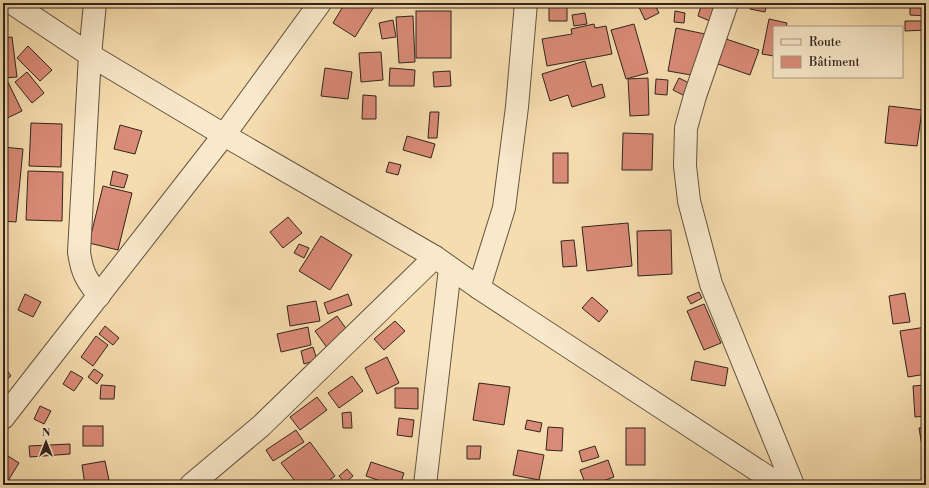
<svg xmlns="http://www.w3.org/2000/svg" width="929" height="488" viewBox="0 0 929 488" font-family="'Libre Bodoni',serif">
<rect width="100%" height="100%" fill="#f6ddaf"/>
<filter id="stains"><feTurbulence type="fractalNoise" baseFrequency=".005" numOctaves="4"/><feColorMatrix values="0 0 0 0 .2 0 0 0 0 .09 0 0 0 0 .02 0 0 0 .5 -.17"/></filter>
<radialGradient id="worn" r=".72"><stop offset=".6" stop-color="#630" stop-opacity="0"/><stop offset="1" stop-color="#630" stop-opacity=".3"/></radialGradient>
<g fill="#da8b77" stroke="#31251e">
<polygon points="345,3 371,3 375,5 355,37 333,23"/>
<polygon points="549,3 581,3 581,5 567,5 567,21 549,21"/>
<polygon points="637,3 654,3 659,13 645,20"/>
<polygon points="702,3 715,7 710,21 698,16"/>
<polygon points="751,3 767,3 765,12 750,9"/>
<polygon points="910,3 926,3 926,16 910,15"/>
<rect x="416" y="11" width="35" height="47"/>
<polygon points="675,11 685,13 684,23 674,22"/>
<polygon points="585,13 587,24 574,26 572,15"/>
<polygon points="413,16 415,62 399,63 396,17"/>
<polygon points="769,19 787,23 786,27 774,27 774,56 762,54"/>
<polygon points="393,20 396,37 382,39 379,23"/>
<polygon points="905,21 926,21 926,30 905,31"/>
<polygon points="594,24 595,28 606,26 612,54 547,66 542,39 572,34 571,29"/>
<polygon points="634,24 648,73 626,79 611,30"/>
<polygon points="676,28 705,34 697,76 668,71"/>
<polygon points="12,37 17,77 3,78 3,38"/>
<polygon points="726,39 759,50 750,75 718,64"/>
<polygon points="28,46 52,70 40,81 17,58"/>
<polygon points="381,52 383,80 361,82 359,53"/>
<polygon points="585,61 592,87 602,84 605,97 572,107 568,95 550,101 542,74"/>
<polygon points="325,68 352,72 348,99 321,96"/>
<polygon points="390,68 415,70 414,86 389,86"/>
<polygon points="450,71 451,86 434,87 433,72"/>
<polygon points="27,72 44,93 32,103 15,82"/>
<polygon points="6,78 22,111 3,120 3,80"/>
<polygon points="648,78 649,115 630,116 628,79"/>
<polygon points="679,78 695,86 689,98 673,90"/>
<polygon points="656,79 668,80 667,95 655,94"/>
<polygon points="363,95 376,96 376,119 362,119"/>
<polygon points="889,106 922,110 917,146 885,143"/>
<polygon points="430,112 439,112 437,138 428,138"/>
<polygon points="31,123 62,124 61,167 29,166"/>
<polygon points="120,125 142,131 135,154 114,149"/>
<polygon points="623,133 653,134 652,170 622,170"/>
<polygon points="407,136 435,144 431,158 403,150"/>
<polygon points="3,147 23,149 16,222 3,221"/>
<rect x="553" y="153" width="15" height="30"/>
<polygon points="389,162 401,165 398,175 386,172"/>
<polygon points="28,171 63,172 62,221 26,220"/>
<polygon points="113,171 128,175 124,188 110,185"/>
<polygon points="103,186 132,193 118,250 89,243"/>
<polygon points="288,217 302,233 283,248 270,232"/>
<polygon points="628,223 632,266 587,271 582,227"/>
<polygon points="671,230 672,274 638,276 637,231"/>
<polygon points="321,236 352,255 330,290 299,271"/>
<polygon points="574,240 577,266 563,267 561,241"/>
<polygon points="299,244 309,248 304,258 294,253"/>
<polygon points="699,292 702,298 691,304 687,297"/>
<polygon points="905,293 910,322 893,324 889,296"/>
<polygon points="25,294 41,302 33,317 18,310"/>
<polygon points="348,294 352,305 328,314 324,303"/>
<polygon points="592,297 608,311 599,322 582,308"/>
<polygon points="316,301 320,321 290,326 287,306"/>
<polygon points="704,304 721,343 704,350 687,311"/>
<polygon points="337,316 350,334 328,349 315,331"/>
<polygon points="395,321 405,331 384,350 374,339"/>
<polygon points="105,326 119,338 113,345 99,334"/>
<polygon points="308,327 311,345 281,352 277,334"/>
<polygon points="926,327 926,374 908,377 900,331"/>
<polygon points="96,336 108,345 93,366 81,357"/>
<polygon points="313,347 317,360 304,364 301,351"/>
<polygon points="387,357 399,383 377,394 365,368"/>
<polygon points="695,361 728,368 725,386 691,380"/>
<polygon points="3,365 11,376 3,382"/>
<polygon points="94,369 103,375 97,384 88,377"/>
<polygon points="71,371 83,378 74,391 63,384"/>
<polygon points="352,376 363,391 339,408 328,393"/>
<polygon points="479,383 510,387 504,425 473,420"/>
<polygon points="101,385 115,386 114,399 100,399"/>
<polygon points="926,385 926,416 915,417 913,386"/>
<polygon points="395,388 418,388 418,409 395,408"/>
<polygon points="317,397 327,410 300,430 290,417"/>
<polygon points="40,406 51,411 44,424 34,419"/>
<polygon points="351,412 352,428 343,428 342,413"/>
<polygon points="399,418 414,420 412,437 397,435"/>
<polygon points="527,420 542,423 540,432 525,429"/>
<rect x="83" y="426" width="20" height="20"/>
<polygon points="548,427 563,428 562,451 546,450"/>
<polygon points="926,427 926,471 919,428"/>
<rect x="626" y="428" width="19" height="37"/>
<polygon points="296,430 304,442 273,461 266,450"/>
<polygon points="310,442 335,476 323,485 298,485 281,463"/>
<polygon points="70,444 70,454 30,457 29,446"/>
<polygon points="467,446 481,446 480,459 467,459"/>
<polygon points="595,446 599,457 582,462 579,451"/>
<polygon points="518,450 544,455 539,480 513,475"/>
<polygon points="5,454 19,463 6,484 3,482 3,457"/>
<polygon points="608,460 614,477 592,485 586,485 580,470"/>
<polygon points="105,461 110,485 85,485 82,465"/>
<polygon points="371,462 404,473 400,485 392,485 366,476"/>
<polygon points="347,469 353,476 345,483 339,476"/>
</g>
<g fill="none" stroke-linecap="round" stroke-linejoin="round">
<g stroke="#625342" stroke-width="24">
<g id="street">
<polyline points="12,3 90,55 224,135 435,257 479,288 780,485"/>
<path d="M95,3L90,55L79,252C82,273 86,279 99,296"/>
<polyline points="727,3 695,96 686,128 685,166 689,201 711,284 793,485"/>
<polyline points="479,288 504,208 517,107 526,3"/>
<polyline points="3,418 224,135 320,3"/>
<polyline points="191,485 261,426 435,257"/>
<polyline points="425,485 450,268"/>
</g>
</g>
<use href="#street" stroke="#f9e9cb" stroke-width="22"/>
</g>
<rect width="929" height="488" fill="none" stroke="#f6ddaf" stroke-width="16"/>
<rect x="4" y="4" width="921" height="480" fill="none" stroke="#31251e" stroke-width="2"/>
<rect x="8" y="8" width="913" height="472" fill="none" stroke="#31251e"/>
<rect x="773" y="26" width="130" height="52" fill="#f9e9cb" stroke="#a99b86"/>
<rect x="781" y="39" width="20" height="6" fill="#f9e9cb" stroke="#a99b86"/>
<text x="809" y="46" font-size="12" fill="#31251e">Route</text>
<rect x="781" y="56" width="20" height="12" fill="#da8b77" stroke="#a99b86"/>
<text x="809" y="66" font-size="12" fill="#31251e">Bâtiment</text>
<g transform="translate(46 442)" stroke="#f9e9cb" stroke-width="3" paint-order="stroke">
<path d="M0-3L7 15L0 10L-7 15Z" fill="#31251e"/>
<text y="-6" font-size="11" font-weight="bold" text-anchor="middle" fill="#31251e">N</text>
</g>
<rect width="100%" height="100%" filter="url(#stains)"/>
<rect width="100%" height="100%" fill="url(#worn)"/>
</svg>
